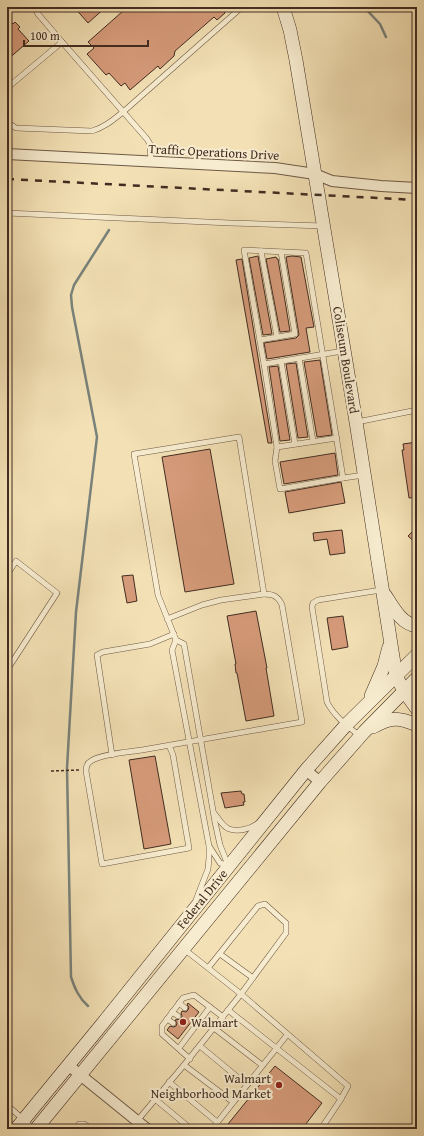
<svg xmlns="http://www.w3.org/2000/svg" width="424" height="1136" viewBox="0 0 424 1136" font-family="'Gentium Book Plus',serif">
<rect width="100%" height="100%" fill="#f3e1b5"/>
<filter id="stains"><feTurbulence type="fractalNoise" baseFrequency=".005" numOctaves="4"/><feColorMatrix values="0 0 0 0 .2 0 0 0 0 .09 0 0 0 0 .02 0 0 0 .5 -.17"/></filter>
<radialGradient id="worn" r=".72"><stop offset=".6" stop-color="#630" stop-opacity="0"/><stop offset="1" stop-color="#630" stop-opacity=".3"/></radialGradient>
<g fill="none" stroke-linecap="round" stroke-linejoin="round">
<g stroke="#79827b" stroke-width="2.5">
<polyline points="364,7 380,24 386,37"/>
<path d="M88,1006C79,998 75,989 71,977L67,768L76,612L97,437L72,307L71,295L74,285L109,230"/>
</g>
</g>
<g fill="#d69b7a" stroke="#422c21">
<polygon points="74,7 106,7 88,23"/>
<polygon points="120,7 220,7 225,13 217,20 214,17 175,51 174,56 160,69 158,66 130,90 125,83 121,86 109,73 106,75 87,54 94,48 88,42 123,11"/>
<polygon points="7,17 13,24 15,22 20,27 18,29 29,41 7,60"/>
<polygon points="258,256 272,334 263,335 249,258"/>
<polygon points="292,256 301,257 314,327 306,328 310,352 267,359 264,343 296,338 299,335 286,257"/>
<polygon points="276,257 277,259 278,259 290,331 280,332 266,259"/>
<polygon points="242,259 272,443 268,443 236,260"/>
<polygon points="320,360 332,435 317,437 304,362"/>
<polygon points="296,363 308,437 298,438 286,364"/>
<polygon points="278,366 290,440 280,441 269,367"/>
<polygon points="417,442 417,497 409,498 402,450 404,450 403,444"/>
<polygon points="210,449 234,584 185,592 162,457"/>
<polygon points="335,453 338,475 284,484 280,462"/>
<polygon points="341,482 345,503 289,513 285,492"/>
<polygon points="417,527 417,544 408,536"/>
<polygon points="342,530 345,553 330,555 327,539 314,541 313,533"/>
<polygon points="133,575 137,601 127,603 122,576"/>
<polygon points="256,611 267,668 266,668 274,716 246,721 237,673 236,673 235,664 236,664 227,616"/>
<polygon points="343,616 348,647 332,650 327,618"/>
<polygon points="155,756 171,844 144,849 129,760"/>
<polygon points="241,791 242,794 244,794 245,802 243,802 244,805 225,808 221,793"/>
<polygon points="188,1003 199,1012 178,1039 167,1030 170,1026 173,1027 176,1026 177,1023 175,1020 181,1019 182,1016 181,1013 182,1011 186,1012 188,1010 189,1007 187,1005"/>
<polygon points="275,1066 322,1103 302,1129 224,1129"/>
</g>
<g fill="none" stroke-linecap="round" stroke-linejoin="round">
<g stroke="#6e5946" stroke-width="6">
<g id="lane">
<polyline points="62,42 147,139 150,144 151,161"/>
<polyline points="7,88 62,42 38,14 34,7"/>
<path d="M7,122L16,128L92,131C105,127 113,120 123,112L242,7"/>
<polyline points="7,213 230,223 324,226"/>
<polyline points="261,251 277,337"/>
<polyline points="260,340 295,334 281,252"/>
<polyline points="299,358 313,441"/>
<polyline points="281,361 295,444"/>
<polyline points="264,364 244,250 306,253 343,478 364,475"/>
<polyline points="357,422 417,410"/>
<polyline points="337,438 277,447 264,364 343,351"/>
<polyline points="277,447 275,461 280,489 343,478"/>
<polyline points="7,575 16,561 57,593 7,670"/>
<polyline points="167,619 202,605 221,600 264,594 239,437 134,454 158,595 176,640 184,644 215,822 220,845 228,865"/>
<polyline points="176,640 172,650 209,846 220,863 227,865"/>
<path d="M360,736C347,726 334,716 327,702L312,607L313,603L318,600L381,590"/>
<path d="M169,745L173,755L189,848L102,864L86,771C86,767 87,763 91,761C101,754 129,752 142,750C195,741 248,731 302,722L282,605C278,596 273,594 264,594"/>
<polyline points="112,755 97,655 103,652 150,644 174,634"/>
<path d="M214,813C218,818 223,827 229,829C238,832 250,829 257,824"/>
<polyline points="196,900 208,869 209,858 209,847"/>
<polyline points="184,949 241,994 286,933 286,923 265,904 258,906 208,968"/>
<polyline points="220,954 253,978"/>
<polyline points="179,1003 185,1008"/>
<polyline points="228,1010 341,1099"/>
<polyline points="172,1012 178,1016"/>
<polyline points="167,1019 173,1023"/>
<polyline points="214,1028 262,1065"/>
<polyline points="200,1046 247,1085"/>
<polyline points="179,1048 210,1007"/>
<polyline points="190,1059 162,1034 162,1026 183,998 194,995 223,1017"/>
<polyline points="184,1065 233,1102"/>
<polyline points="169,1082 217,1122"/>
<polyline points="155,1099 191,1129"/>
<polyline points="7,1105 34,1129"/>
<polyline points="137,1121 184,1065 241,994 348,1086 341,1099 321,1129"/>
<polyline points="75,1129 79,1124 84,1124 91,1129"/>
<polyline points="212,1129 287,1035"/>
</g>
</g>
<g stroke="#6e5946" stroke-width="12">
<g id="street">
<polyline points="7,154 275,168 315,174 332,181 381,186 417,188"/>
<polyline points="306,770 320,782"/>
<polyline points="68,1065 147,1129"/>
</g>
</g>
<g stroke="#422c21" stroke-width="14">
<g id="secondary">
<polyline points="283,7 290,30 296,60 356,422 396,676 404,691 417,709"/>
<path d="M385,595C393,607 401,624 417,626"/>
<polyline points="371,696 384,666 389,647"/>
<path d="M373,727C391,717 398,717 417,725"/>
<polyline points="16,1129 103,1023 306,770 346,725 417,655"/>
<polyline points="36,1129 320,782 364,732 417,678"/>
</g>
</g>
<polyline stroke="#422c21" stroke-width="1.5" stroke-dasharray="3 2" stroke-linecap="butt" points="51,771 79,770"/>
<use href="#lane" stroke="#f7eccf" stroke-width="5"/>
<use href="#street" stroke="#f7eccf" stroke-width="10"/>
<use href="#secondary" stroke="#f7eccf" stroke-width="13"/>
<polyline stroke="#422c21" stroke-width="2.5" stroke-dasharray="7 7" stroke-linecap="butt" points="7,179 417,200"/>
</g>
<g fill="#8f2418" stroke="#f7eccf" stroke-width="1.5">
<circle cx="183" cy="1022" r="4"/>
<circle cx="279" cy="1085" r="4"/>
</g>
<g text-anchor="middle" dominant-baseline="central" stroke-width="4" stroke-linejoin="round" paint-order="stroke">
<g font-size="13" fill="#422c21" stroke="#f7eccf">
<text transform="translate(214 152) rotate(3)">Traffic Operations Drive</text>
<text transform="translate(346 360) rotate(81)">Coliseum Boulevard</text>
<text transform="translate(202 899) rotate(-51)">Federal Drive</text>
</g>
<g font-size="13" fill="#422c21" stroke="#f7eccf" text-anchor="start">
<text x="191" y="1022">Walmart</text>
<text x="271" y="1078" text-anchor="end">Walmart<tspan x="271" dy="15">Neighborhood Market</tspan></text>
</g>
</g>
<rect width="424" height="1136" fill="none" stroke="#f3e1b5" stroke-width="24"/>
<rect x="8" y="8" width="408" height="1120" fill="none" stroke="#422c21" stroke-width="2"/>
<rect x="12" y="12" width="400" height="1112" fill="none" stroke="#422c21"/>
<path d="M24 40v6h124v-6" fill="none" stroke="#422c21" stroke-width="2"/>
<text x="30" y="40" font-size="12" fill="#422c21" stroke="#f7eccf" stroke-width="3" paint-order="stroke">100 m</text>
<rect width="100%" height="100%" filter="url(#stains)"/>
<rect width="100%" height="100%" fill="url(#worn)"/>
</svg>
